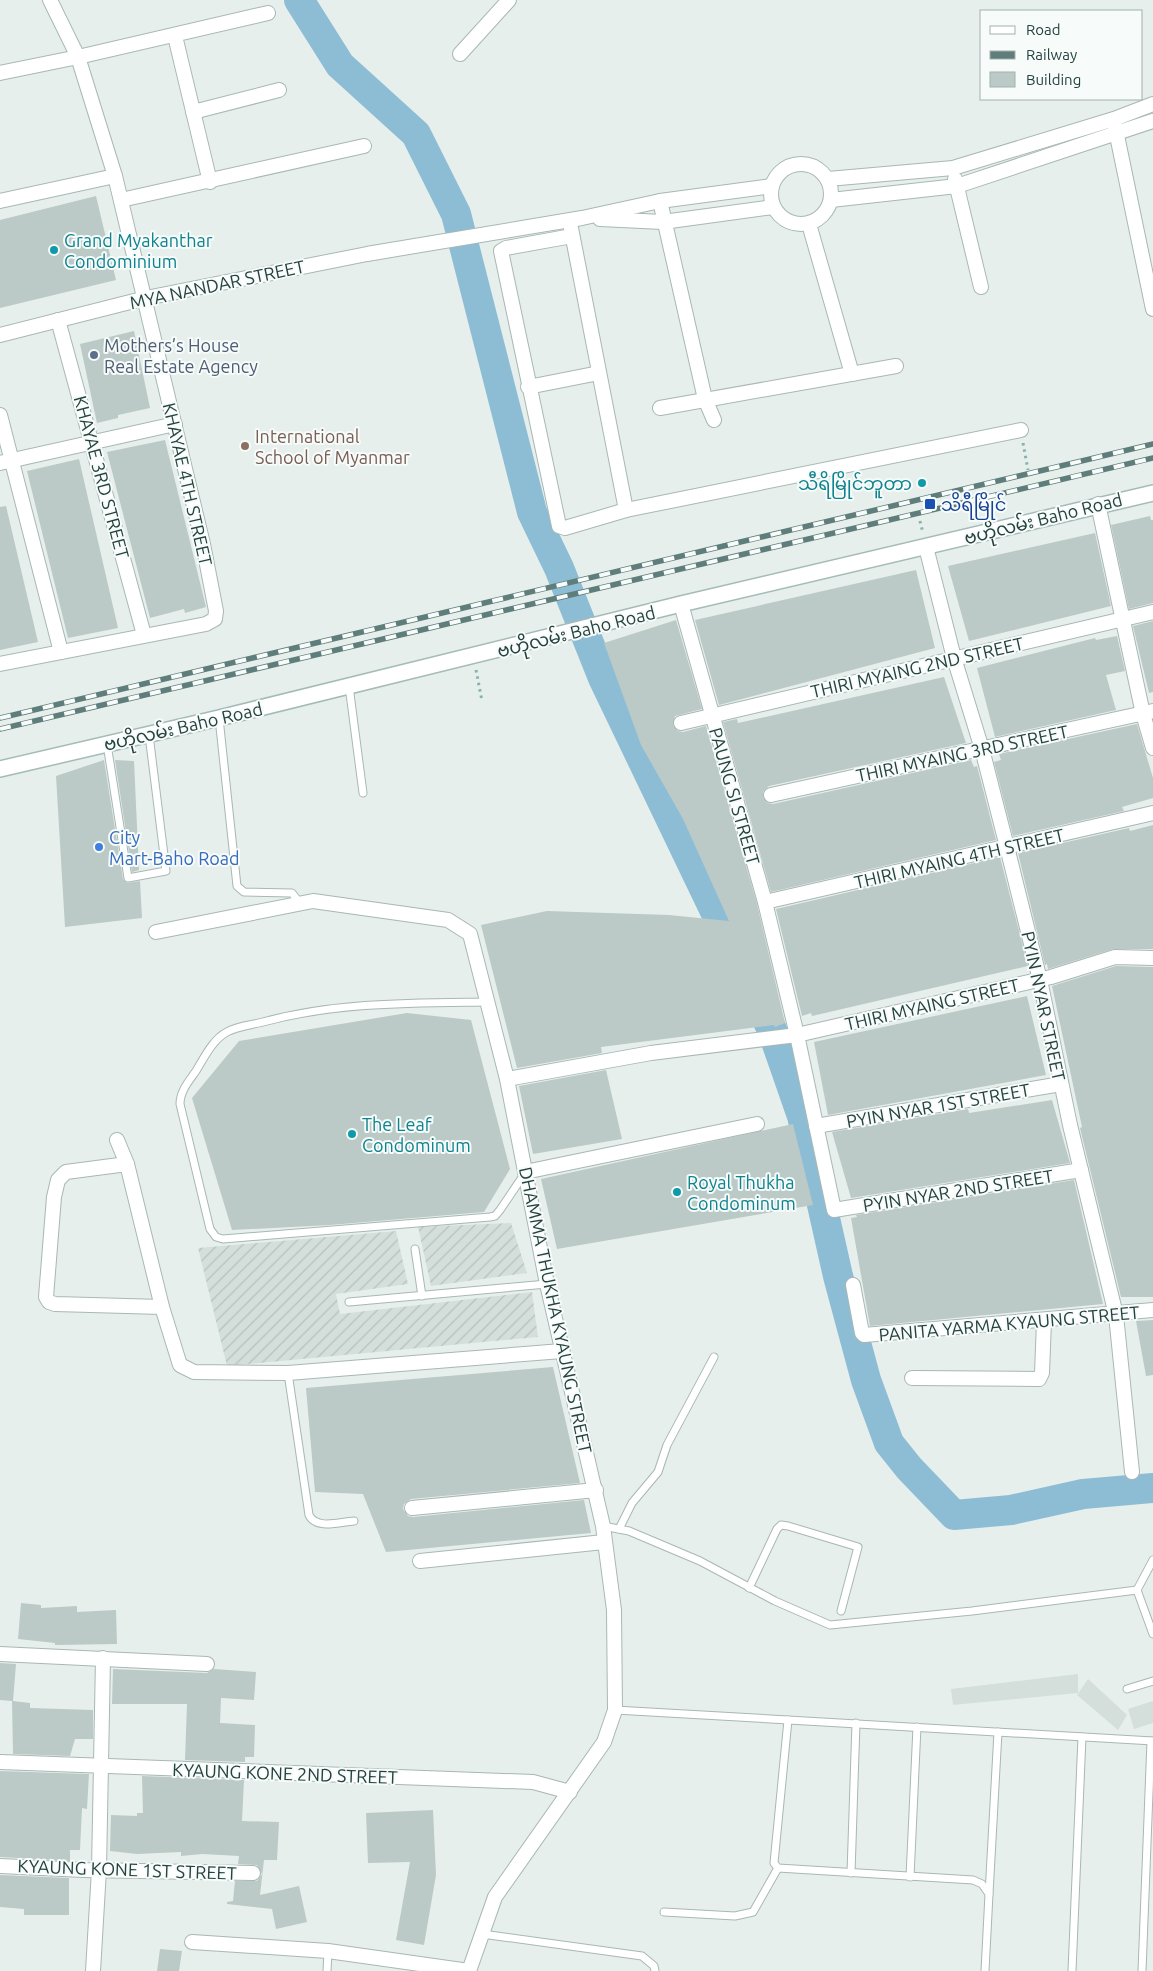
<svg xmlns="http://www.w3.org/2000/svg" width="1153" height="1971" viewBox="0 0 1153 1971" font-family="Ubuntu,'Noto Sans Myanmar',sans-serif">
<defs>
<pattern id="industrial-furrows" width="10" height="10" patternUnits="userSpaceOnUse" patternTransform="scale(1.25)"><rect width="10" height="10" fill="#d4dfdc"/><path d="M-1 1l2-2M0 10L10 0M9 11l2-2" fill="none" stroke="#b6c1be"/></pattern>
</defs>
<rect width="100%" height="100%" fill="#e6efec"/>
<g fill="#d4dfdc">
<polygon points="1078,1674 1078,1693 953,1705 951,1689"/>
<polygon points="1088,1679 1127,1715 1118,1730 1077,1695"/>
<polygon points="1153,1701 1153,1723 1134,1729 1128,1709"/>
</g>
<g fill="url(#industrial-furrows)">
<polygon points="511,1223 527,1273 431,1286 418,1227"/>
<polygon points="396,1231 408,1284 336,1294 340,1314 532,1292 538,1337 227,1366 198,1248"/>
</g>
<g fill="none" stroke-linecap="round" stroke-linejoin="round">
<polyline stroke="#8dbdd4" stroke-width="30" points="299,0 340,65 416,134 456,214 532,512 559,568 603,678 772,1030 802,1116 838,1276 866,1380 889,1443 909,1468 954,1515 1011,1510 1083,1494 1153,1488"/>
</g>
<g fill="#bbcac6">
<polygon points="96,196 116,280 0,308 0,220"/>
<polygon points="134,331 150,408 118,415 118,418 97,423 80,344"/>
<polygon points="165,440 206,607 185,613 184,609 150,618 107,452"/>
<polygon points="79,459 118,628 68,638 27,471"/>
<polygon points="6,506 38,642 0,650 0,507"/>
<polygon points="1150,516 1151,520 1153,520 1153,603 1129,609 1111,525"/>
<polygon points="1095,533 1111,606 969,641 948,566"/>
<polygon points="916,570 935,648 719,705 695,620"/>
<polygon points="676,620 702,709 675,716 673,725 678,731 683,732 706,726 757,904 785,1023 775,1027 774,1025 601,1047 602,1053 517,1068 481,925 547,911 669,915 729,921 683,819 641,745 604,643"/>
<polygon points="1153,621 1153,692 1149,693 1133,626"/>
<polygon points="1117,636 1125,671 1106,675 1116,710 995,737 977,668 1095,638 1096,640"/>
<polygon points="944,677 966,743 769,786 763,792 763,797 768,803 773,804 971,760 974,767 977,766 996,840 771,892 723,722 737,719 738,723"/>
<polygon points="1137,724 1153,778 1153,798 1122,807 1124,811 1013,836 994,762 1001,760 999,754"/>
<polygon points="104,760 123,879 127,883 140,881 142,918 65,927 56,776"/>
<polygon points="115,760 134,761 139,870 132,872"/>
<polygon points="1153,825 1153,949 1113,949 1048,969 1047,964 1045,965 1018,853 1129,828 1130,831"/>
<polygon points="1000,857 1028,966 812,1016 811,1013 802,1016 776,909"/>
<polygon points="1116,966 1153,967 1153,1297 1121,1297 1080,1128 1082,1127 1052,986"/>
<polygon points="1027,996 1046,1075 828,1115 814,1042"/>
<polygon points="407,1013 471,1020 510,1169 484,1212 330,1225 232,1230 192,1098 239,1041"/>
<polygon points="606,1070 622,1139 533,1154 519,1086"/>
<polygon points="1052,1100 1070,1163 851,1198 832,1132 968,1109 969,1113"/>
<polygon points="793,1124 813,1205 557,1249 541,1179"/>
<polygon points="1074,1180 1103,1304 870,1326 851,1218 857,1217 856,1215"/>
<polygon points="1153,1320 1153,1375 1146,1376 1136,1321"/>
<polygon points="553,1367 580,1483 411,1499 404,1504 403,1509 408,1516 413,1517 584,1500 591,1533 386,1552 363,1494 315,1492 306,1388"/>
<polygon points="21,1603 41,1605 41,1608 77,1606 77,1612 116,1610 117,1644 55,1645 55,1643 18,1639"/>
<polygon points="0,1663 16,1664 13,1701 30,1703 30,1708 93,1710 93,1739 75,1739 70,1756 13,1754 12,1701 0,1700"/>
<polygon points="113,1669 207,1673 214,1669 256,1672 254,1700 221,1698 220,1723 255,1725 254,1757 245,1757 245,1762 185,1760 187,1704 112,1704"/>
<polygon points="0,1771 89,1774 87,1809 82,1808 80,1850 70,1850 70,1861 0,1857"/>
<polygon points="142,1776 244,1780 242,1821 279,1822 277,1860 264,1860 260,1895 299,1886 307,1922 276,1929 272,1909 227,1904 227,1902 233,1901 235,1881 257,1881 262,1874 257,1865 238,1864 239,1856 202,1854 181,1856 181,1852 137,1854 110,1851 111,1815 137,1816 137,1813 143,1813"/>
<polygon points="433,1810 436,1875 424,1945 396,1940 410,1862 368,1863 366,1813"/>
<polygon points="0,1875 69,1878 69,1915 24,1915 24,1909 0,1907"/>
<polygon points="160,1949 182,1951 179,1971 157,1971"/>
</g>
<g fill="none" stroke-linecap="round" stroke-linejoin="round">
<g stroke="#a8b8b5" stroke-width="9">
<g id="service">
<polyline points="349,686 363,793"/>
<polyline points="219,718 237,886 244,892 292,893 299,902"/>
<polyline points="107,744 128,878 166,871 149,735"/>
<path d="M487,1002C412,1003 337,1002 263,1022C252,1025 237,1026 227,1032C213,1039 204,1058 196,1071C189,1081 180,1091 180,1104L210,1229L216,1237L223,1239L490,1217L495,1216L500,1210L525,1173"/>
<polyline points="415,1249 422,1296"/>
<polyline points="349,1302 547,1284"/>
<path d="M288,1373L309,1515C316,1530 340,1522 354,1521"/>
<polyline points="603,1526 629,1531 700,1561 775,1601 830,1625 972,1611 1137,1590 1153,1634"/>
<polyline points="619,1529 632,1503 658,1472 667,1445 714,1357"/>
<polyline points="749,1588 777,1529 781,1525 788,1526 858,1547 841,1611"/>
<polyline points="1137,1590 1153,1560"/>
<polyline points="1127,1689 1153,1681"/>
<polyline points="615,1710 1153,1741"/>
<polyline points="788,1720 774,1863 778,1868 973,1880 982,1884 989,1894 985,1971"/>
<polyline points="851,1873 856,1723"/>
<polyline points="910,1877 917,1727"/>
<polyline points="989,1894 998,1732"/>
<polyline points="664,1912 735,1916 753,1912 778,1868"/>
<polyline points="482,1934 642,1956 654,1966 655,1971"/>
<polyline points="327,1971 328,1951"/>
<polyline points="1072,1971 1082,1737"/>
<polyline points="1142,1971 1151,1741"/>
</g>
</g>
<g stroke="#a8b8b5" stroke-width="16">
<g id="minor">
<polyline points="175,36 210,182"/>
<polyline points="460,54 509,0"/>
<polyline points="0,73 78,57 268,13"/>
<polyline points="193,112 279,90"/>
<polyline points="1115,126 1153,309"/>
<circle cx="801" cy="194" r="30"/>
<polyline points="828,179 953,168 1114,119 1153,104"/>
<polyline points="955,179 981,287"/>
<polyline points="121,200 364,146"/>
<polyline points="831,200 957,186 1153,121"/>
<polyline points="0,201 115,176"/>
<polyline points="660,201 705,399 714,420"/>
<polyline points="600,219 663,222 773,207"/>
<polyline points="809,224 852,374"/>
<polyline points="571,228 626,510"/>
<polyline points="572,236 506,248 501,251 559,526 565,528 626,510 1021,430"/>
<polyline points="58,320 144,635"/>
<polyline points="0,335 146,298 367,254 582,218 660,201 772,186"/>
<polyline points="528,387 599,373"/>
<polyline points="660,408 896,366"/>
<polyline points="0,415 61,652"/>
<polyline points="0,463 175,424"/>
<polyline points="1098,504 1143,714 1153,748"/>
<polyline points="926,547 954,658 982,749 1007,847 1040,980 1070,1125 1116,1315 1132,1472"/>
<polyline points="681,604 765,902 797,1035 834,1210 1081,1170"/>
<polyline points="0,664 206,624 215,619 216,611 203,544 115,176 78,57 50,0"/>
<polyline points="681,723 1153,612"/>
<polyline points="771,795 1153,711"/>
<polyline points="765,902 1153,813"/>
<polyline points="156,932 313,901 448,920 470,934 507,1079 547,1284 603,1526 614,1610 615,1710 604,1742 495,1897 469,1971"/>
<polyline points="507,1079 651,1053 797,1035 1051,977 1115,957 1153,958"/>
<polyline points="816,1126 1061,1084"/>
<polyline points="117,1140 127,1164 162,1307 180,1365 194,1372 288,1373 562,1351"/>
<polyline points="127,1164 66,1172 58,1180 54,1197 46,1297 49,1302 55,1304 162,1307"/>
<polyline points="525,1172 757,1124"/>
<polyline points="853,1285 862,1333 864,1335 1153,1310"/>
<polyline points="912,1378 1039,1379 1042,1373 1044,1321"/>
<polyline points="412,1508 596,1490"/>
<polyline points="420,1561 604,1542"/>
<polyline points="0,1654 207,1664"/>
<polyline points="0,1762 533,1782 570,1792"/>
<polyline points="0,1866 84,1870 253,1873"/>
<polyline points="192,1942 328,1951 469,1971"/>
<polyline points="93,1971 99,1870 103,1658"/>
</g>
</g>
<g stroke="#a4bbb7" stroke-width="18">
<polyline id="secondary" points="0,769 219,718 681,604 1153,493"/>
</g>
<g stroke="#86b3ac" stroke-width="3" stroke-dasharray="2.5 4" stroke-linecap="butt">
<polyline points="1023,443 1028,470"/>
<polyline points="920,521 923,533"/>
<polyline points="476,670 482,701"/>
</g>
<use href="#service" stroke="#fff" stroke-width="7"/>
<use href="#minor" stroke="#fff" stroke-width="14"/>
<use href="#secondary" stroke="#fff" stroke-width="15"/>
<g stroke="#5f7d7a" stroke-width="5.5">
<g id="rail">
<polyline points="0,718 1153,444"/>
<polyline points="0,729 1153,458"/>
</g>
</g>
<use href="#rail" stroke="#f7fbf9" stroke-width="4" stroke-dasharray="11" stroke-linecap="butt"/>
</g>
<g fill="#0f9aa8" stroke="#f7fbf9" stroke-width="2">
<circle cx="54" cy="250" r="5"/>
<circle cx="922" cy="483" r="5"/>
<circle cx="352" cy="1134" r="5"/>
<circle cx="677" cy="1192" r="5"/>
</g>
<circle fill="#5c6f8a" stroke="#f7fbf9" stroke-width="2" cx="94" cy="355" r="5"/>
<circle fill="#8d6e63" stroke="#f7fbf9" stroke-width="2" cx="245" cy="446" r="5"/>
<rect fill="#1a4fb4" stroke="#f7fbf9" stroke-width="2" x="924" y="498" width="12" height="12" rx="2.5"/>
<circle fill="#3f7fe0" stroke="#f7fbf9" stroke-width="2" cx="99" cy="847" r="5"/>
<g text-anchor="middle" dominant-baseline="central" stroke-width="4" stroke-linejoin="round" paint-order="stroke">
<g font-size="18" fill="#0d838f" stroke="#f7fbf9" text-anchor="start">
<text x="64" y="240">Grand Myakanthar<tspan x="64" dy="21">Condominium</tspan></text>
<text x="912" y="483" text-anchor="end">သီရိမြိုင်ဘူတာ</text>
<text x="362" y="1124">The Leaf<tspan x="362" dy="21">Condominum</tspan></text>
<text x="687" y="1182">Royal Thukha<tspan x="687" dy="21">Condominum</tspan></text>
</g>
<g font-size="18" fill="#24423f" stroke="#f7fbf9">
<text transform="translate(217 284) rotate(-12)">MYA NANDAR STREET</text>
<text transform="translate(102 477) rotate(75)">KHAYAE 3RD STREET</text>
<text transform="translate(188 484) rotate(77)">KHAYAE 4TH STREET</text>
<text transform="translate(1043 518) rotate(-14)">ဗဟိုလမ်း Baho Road</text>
<text transform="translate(576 631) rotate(-14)">ဗဟိုလမ်း Baho Road</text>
<text transform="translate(917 667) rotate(-13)">THIRI MYAING 2ND STREET</text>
<text transform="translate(183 726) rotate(-13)">ဗဟိုလမ်း Baho Road</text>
<text transform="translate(962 753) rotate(-12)">THIRI MYAING 3RD STREET</text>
<text transform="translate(735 796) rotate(74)">PAUNG SI STREET</text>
<text transform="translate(959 858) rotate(-13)">THIRI MYAING 4TH STREET</text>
<text transform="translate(932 1004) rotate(-13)">THIRI MYAING STREET</text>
<text transform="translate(1044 1006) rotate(78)">PYIN NYAR STREET</text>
<text transform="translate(938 1105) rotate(-10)">PYIN NYAR 1ST STREET</text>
<text transform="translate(958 1190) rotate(-9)">PYIN NYAR 2ND STREET</text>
<text transform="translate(556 1310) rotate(78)">DHAMMA THUKHA KYAUNG STREET</text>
<text transform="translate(1009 1323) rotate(-5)">PANITA YARMA KYAUNG STREET</text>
<text transform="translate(285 1773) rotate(2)">KYAUNG KONE 2ND STREET</text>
<text transform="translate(127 1869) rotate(2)">KYAUNG KONE 1ST STREET</text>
</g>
<g font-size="18" fill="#4e5e75" stroke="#f7fbf9" text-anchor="start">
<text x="104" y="345">Mothers’s House<tspan x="104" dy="21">Real Estate Agency</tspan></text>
</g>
<g font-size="18" fill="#785e54" stroke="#f7fbf9" text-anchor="start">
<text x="255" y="436">International<tspan x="255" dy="21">School of Myanmar</tspan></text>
</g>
<g font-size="18" fill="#164399" stroke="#f7fbf9" text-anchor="start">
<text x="941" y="504">သိရီမြိုင်</text>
</g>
<g font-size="18" fill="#366cbe" stroke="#f7fbf9" text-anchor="start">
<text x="109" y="837">City<tspan x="109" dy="21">Mart-Baho Road</tspan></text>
</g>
</g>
<rect x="980" y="10" width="162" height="90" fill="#f7fbf9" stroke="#a3b1af"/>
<rect x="990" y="26" width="25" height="8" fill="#ffffff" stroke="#a3b1af"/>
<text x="1026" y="35" font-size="15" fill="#24423f">Road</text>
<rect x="990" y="51" width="25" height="8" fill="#5f7d7a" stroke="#a3b1af"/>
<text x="1026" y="60" font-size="15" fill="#24423f">Railway</text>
<rect x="990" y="72" width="25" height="15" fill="#bbcac6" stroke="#a3b1af"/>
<text x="1026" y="85" font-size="15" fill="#24423f">Building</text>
</svg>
